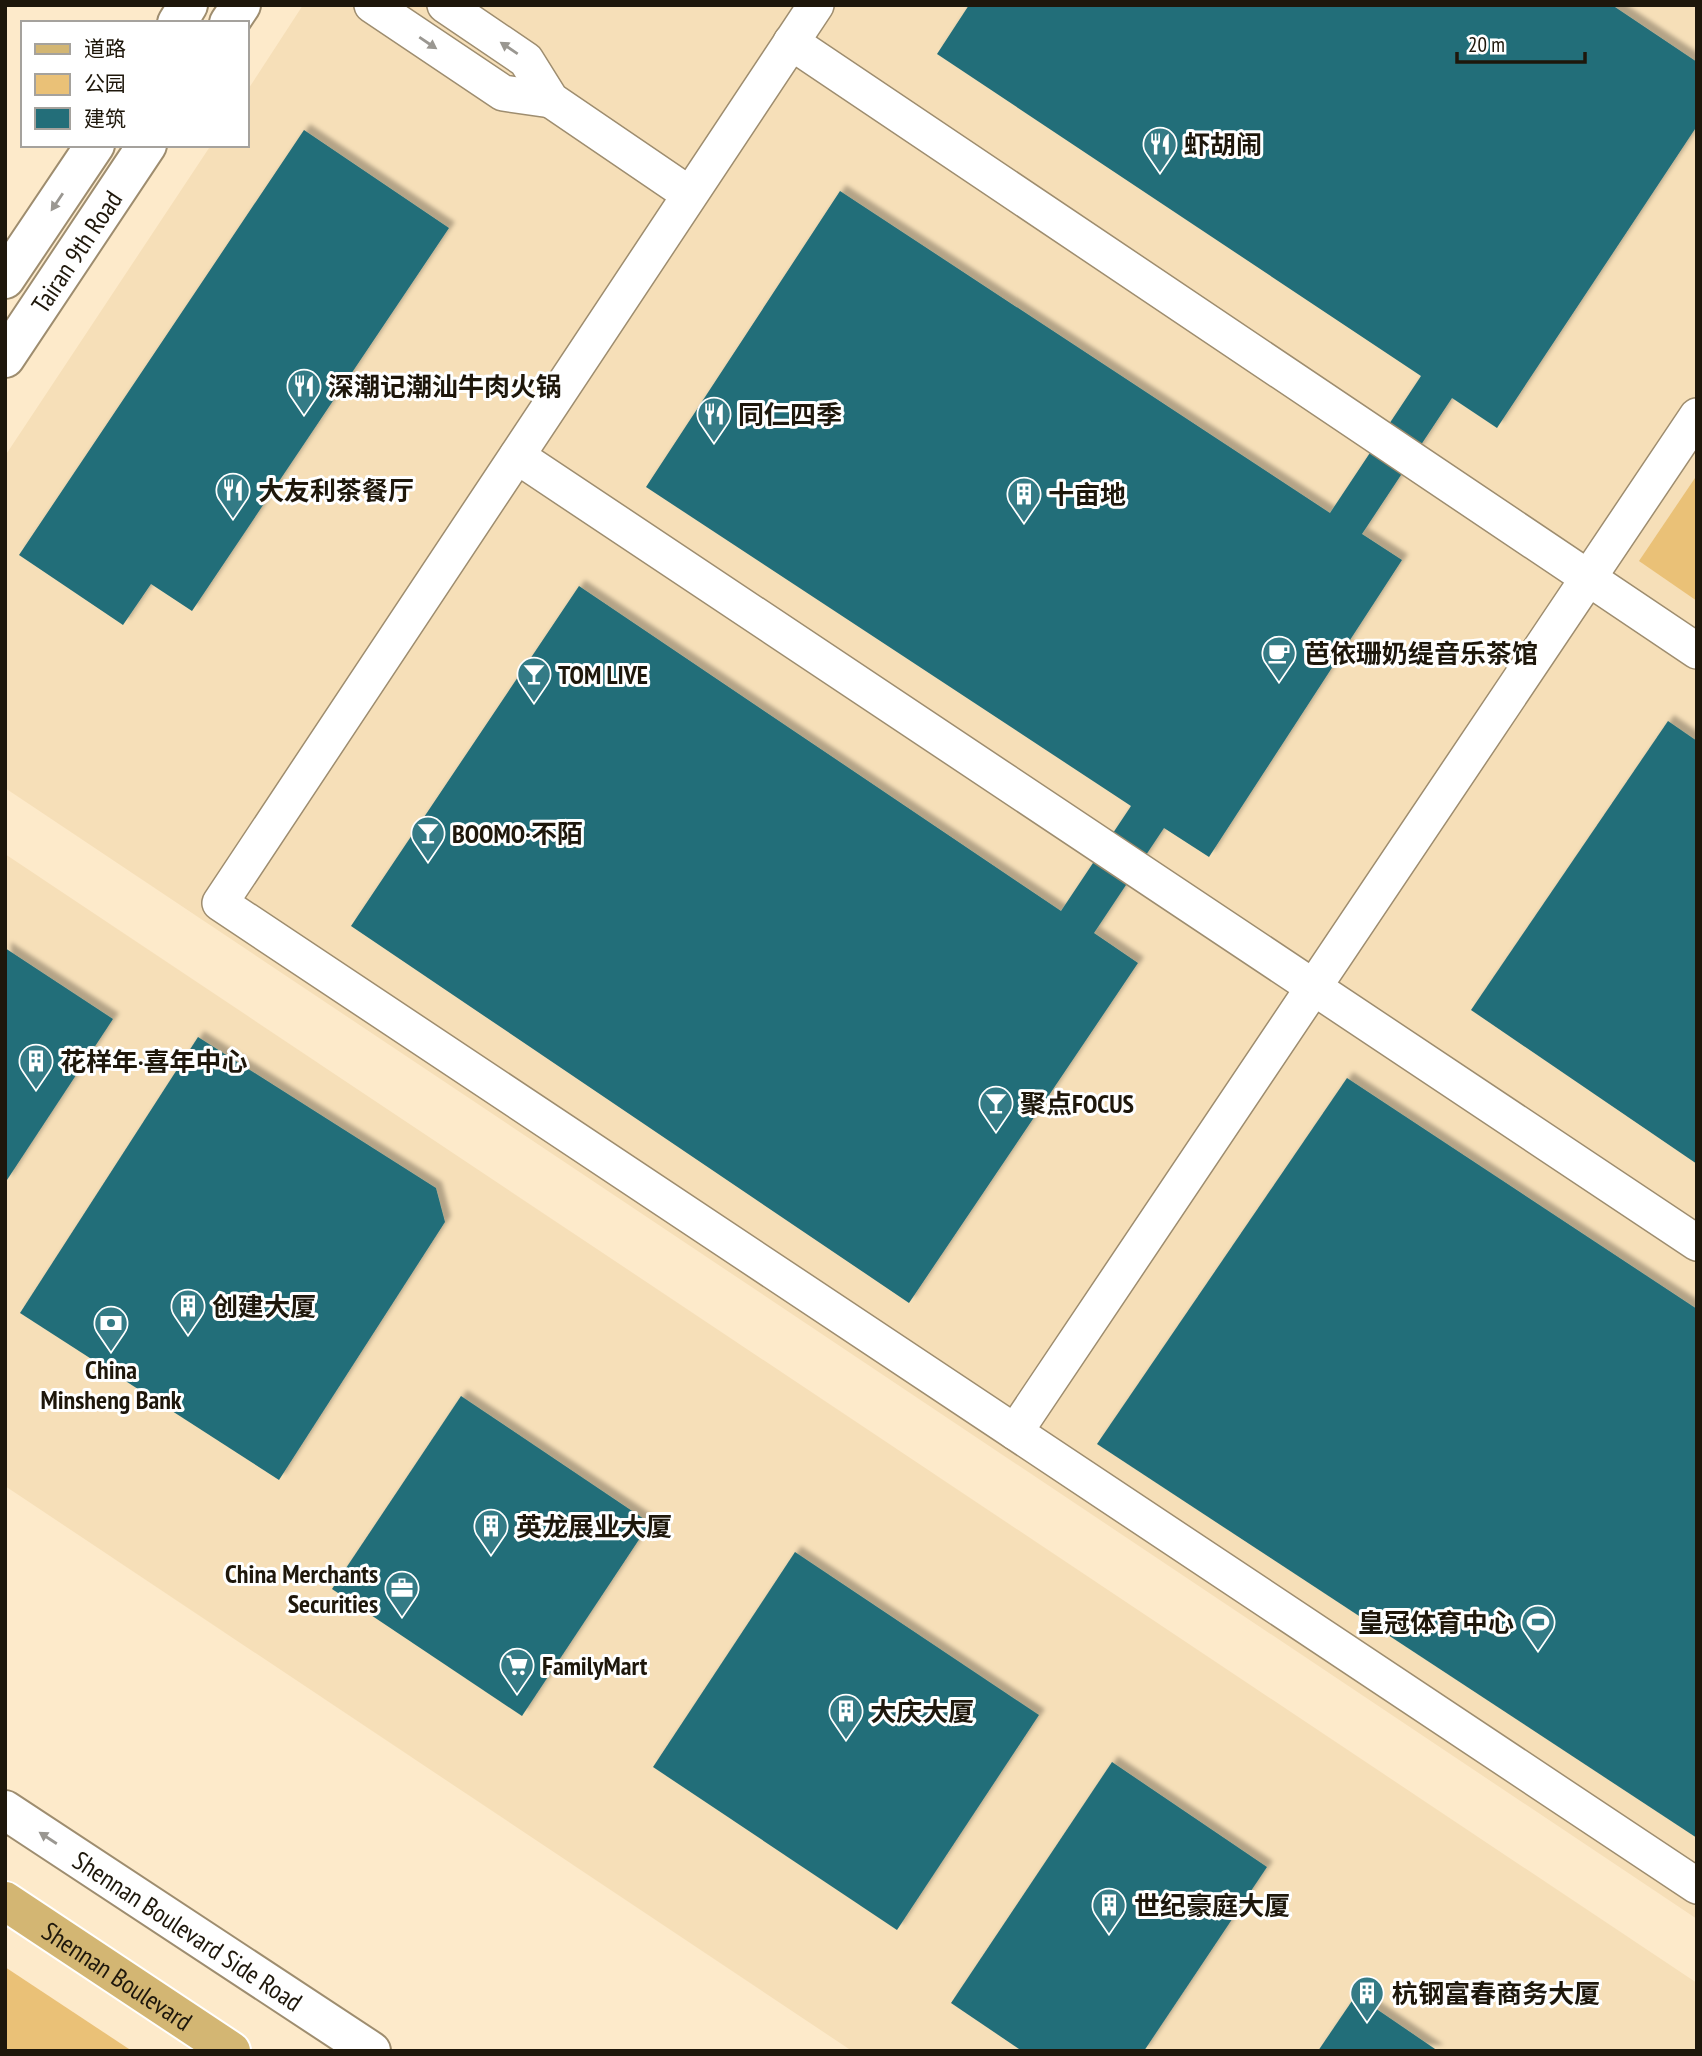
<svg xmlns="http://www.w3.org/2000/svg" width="1702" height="2056" viewBox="0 0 1702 2056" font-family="'PT Sans Narrow','Noto Sans SC',sans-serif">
<defs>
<filter id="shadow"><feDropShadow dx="6" dy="-6" stdDeviation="2" flood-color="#0004"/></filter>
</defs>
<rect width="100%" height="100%" fill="#fdeaca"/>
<g fill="#f6dfb8">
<polygon points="303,5 1697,5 1697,1919 5,788 5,456 211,145 247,145 247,91"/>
<polygon points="5,854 1697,1983 1697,2051 852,2051 5,1486"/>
</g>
<g fill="#eac177">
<polygon points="1697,475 1697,601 1639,561"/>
<polygon points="5,1967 132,2051 5,2051"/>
</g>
<g fill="#236e79" filter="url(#shadow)">
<polygon points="969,5 1612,5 1697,62 1697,126 1497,428 1452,398 1362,534 1402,560 1209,857 1164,828 1094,933 1138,963 909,1303 351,926 579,586 1061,911 1131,806 646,487 840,191 1330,513 1421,376 937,54"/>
<polygon points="304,130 449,228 192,611 151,584 123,625 19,555"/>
<polygon points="1668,721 1697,741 1697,1164 1471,1010"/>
<polygon points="5,948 113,1019 5,1183"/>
<polygon points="198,1037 436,1188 445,1222 279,1480 20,1313"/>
<polygon points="1347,1078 1697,1309 1697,1838 1097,1444"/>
<polygon points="461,1396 650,1523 522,1716 332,1589"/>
<polygon points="795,1552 1039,1715 897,1930 653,1767"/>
<polygon points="1112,1762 1267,1867 1144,2051 1022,2051 951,2003"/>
<polygon points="1356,1995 1438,2051 1318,2051"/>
</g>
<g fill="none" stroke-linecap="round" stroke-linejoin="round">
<g stroke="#9e8d6f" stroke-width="38">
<g id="street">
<polyline points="372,5 503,93 551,100"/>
<polyline points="445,5 526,60 551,100 689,194"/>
<polyline points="816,5 220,903 1697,1886"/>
<polyline points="791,42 1697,651"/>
<polyline points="517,456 1697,1243"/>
<polyline points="1015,1432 1697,416"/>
</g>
</g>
<g stroke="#9e8d6f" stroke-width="42">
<g id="secondary">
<polyline points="177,23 188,5"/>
<polyline points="229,23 241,5"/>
<polyline points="5,279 95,145"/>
<path id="s1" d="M5,358L147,145"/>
<path id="s2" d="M5,1810L371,2051"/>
</g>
</g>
<g stroke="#fff" stroke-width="42">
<g id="primary">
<path id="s3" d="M5,1901L231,2051"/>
</g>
</g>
<use href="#street" stroke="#fff" stroke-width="35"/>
<use href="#secondary" stroke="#fff" stroke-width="38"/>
<use href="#primary" stroke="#d3b673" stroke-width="38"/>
</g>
<defs><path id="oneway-solid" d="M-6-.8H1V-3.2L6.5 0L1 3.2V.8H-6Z" transform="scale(1.75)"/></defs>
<g fill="#9a9791">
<use href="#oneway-solid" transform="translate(428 43) rotate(34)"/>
<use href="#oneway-solid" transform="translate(509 48) rotate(-146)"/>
<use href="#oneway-solid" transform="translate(57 202) rotate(124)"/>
<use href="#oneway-solid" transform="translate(48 1838) rotate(-147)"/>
</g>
<defs>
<g id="restaurant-pin" transform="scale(1.75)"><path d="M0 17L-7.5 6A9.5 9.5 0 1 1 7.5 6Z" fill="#347b86" stroke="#fff"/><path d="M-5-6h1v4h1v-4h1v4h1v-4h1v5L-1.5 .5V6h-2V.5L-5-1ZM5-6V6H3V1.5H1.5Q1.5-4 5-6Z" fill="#fff"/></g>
<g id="building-pin" transform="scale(1.75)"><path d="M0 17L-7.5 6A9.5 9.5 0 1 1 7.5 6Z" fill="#347b86" stroke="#fff"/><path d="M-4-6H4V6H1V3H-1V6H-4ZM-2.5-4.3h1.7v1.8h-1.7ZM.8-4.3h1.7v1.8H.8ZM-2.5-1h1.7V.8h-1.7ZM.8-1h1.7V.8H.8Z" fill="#fff"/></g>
<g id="cafe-pin" transform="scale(1.75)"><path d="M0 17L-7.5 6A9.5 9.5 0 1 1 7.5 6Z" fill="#347b86" stroke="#fff"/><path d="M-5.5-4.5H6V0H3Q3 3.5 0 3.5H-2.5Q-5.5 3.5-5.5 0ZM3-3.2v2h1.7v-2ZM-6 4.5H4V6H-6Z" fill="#fff"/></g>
<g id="bar-pin" transform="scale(1.75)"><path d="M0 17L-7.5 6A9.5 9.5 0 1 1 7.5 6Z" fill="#347b86" stroke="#fff"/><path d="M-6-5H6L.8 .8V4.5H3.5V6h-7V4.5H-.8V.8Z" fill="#fff"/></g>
<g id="bank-pin" transform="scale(1.75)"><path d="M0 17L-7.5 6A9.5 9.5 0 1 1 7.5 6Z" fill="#347b86" stroke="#fff"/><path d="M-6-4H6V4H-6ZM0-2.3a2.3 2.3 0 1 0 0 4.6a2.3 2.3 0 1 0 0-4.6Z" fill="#fff"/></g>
<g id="office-pin" transform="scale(1.75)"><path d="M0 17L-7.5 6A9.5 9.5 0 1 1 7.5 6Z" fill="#347b86" stroke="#fff"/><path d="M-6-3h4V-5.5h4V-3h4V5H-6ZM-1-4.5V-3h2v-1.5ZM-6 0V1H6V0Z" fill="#fff"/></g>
<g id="stadium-pin" transform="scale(1.75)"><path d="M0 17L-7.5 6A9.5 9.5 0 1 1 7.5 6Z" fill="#347b86" stroke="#fff"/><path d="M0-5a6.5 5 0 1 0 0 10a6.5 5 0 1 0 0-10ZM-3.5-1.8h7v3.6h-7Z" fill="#fff"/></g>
<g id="supermarket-pin" transform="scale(1.75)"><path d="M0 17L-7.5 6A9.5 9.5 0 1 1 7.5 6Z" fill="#347b86" stroke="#fff"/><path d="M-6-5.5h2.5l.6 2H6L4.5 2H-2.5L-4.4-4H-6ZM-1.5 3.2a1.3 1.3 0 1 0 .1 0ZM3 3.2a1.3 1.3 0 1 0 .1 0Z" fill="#fff"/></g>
</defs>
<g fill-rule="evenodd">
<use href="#restaurant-pin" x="1160" y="144"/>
<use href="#restaurant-pin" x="304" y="386"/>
<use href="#restaurant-pin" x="714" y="414"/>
<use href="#restaurant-pin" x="233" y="490"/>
<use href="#building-pin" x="1024" y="494"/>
<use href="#cafe-pin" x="1279" y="653"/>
<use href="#bar-pin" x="534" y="674"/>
<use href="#bar-pin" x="428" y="833"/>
<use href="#building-pin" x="36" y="1061"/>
<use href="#bar-pin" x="996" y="1103"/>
<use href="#building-pin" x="188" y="1306"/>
<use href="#bank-pin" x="111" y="1323"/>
<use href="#building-pin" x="491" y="1526"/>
<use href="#office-pin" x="402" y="1588"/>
<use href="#stadium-pin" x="1538" y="1622"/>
<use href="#supermarket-pin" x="517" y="1665"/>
<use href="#building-pin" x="846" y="1711"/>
<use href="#building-pin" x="1109" y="1905"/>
<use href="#building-pin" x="1367" y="1993"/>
</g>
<g text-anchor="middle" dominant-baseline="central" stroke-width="6" stroke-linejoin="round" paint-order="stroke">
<g font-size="26" font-weight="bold" fill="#1e170b" stroke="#fff" text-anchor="start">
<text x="1184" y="144">虾胡闹</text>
<text x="328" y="386">深潮记潮汕牛肉火锅</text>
<text x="738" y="414">同仁四季</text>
<text x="258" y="490">大友利茶餐厅</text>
<text x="1048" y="494">十亩地</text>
<text x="1304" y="653">芭依珊奶缇音乐茶馆</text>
<text x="558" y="674">TOM LIVE</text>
<text x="452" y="833">BOOMO·不陌</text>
<text x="60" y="1061">花样年·喜年中心</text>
<text x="1020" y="1103">聚点FOCUS</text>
<text x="212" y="1306">创建大厦</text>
<text x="111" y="1369" text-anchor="middle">China<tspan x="111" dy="30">Minsheng Bank</tspan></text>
<text x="516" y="1526">英龙展业大厦</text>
<text x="378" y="1573" text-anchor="end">China Merchants<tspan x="378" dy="30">Securities</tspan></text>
<text x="1514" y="1622" text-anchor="end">皇冠体育中心</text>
<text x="542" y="1665">FamilyMart</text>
<text x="870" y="1711">大庆大厦</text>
<text x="1134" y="1905">世纪豪庭大厦</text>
<text x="1392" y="1993">杭钢富春商务大厦</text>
</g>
<g font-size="26" fill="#1e170b" stroke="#fff">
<text stroke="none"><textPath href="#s1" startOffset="128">Tairan 9th Road</textPath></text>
<text stroke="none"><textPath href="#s2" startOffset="219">Shennan Boulevard Side Road</textPath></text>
<text stroke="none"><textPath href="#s3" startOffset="135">Shennan Boulevard</textPath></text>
</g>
</g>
<rect width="1702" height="2056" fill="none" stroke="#1e170b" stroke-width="14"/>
<rect x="21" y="21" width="228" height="126" fill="#ffffff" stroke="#a5a29d" stroke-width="2"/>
<rect x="35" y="44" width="35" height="10" fill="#d3b673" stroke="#a5a29d" stroke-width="2"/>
<text x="84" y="56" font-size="21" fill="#1e170b">道路</text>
<rect x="35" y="74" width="35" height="21" fill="#eac177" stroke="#a5a29d" stroke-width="2"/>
<text x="84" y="91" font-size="21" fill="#1e170b">公园</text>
<rect x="35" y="108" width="35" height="21" fill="#236e79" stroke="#a5a29d" stroke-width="2"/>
<text x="84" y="126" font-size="21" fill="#1e170b">建筑</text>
<path d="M1457 52v10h128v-10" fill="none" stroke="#1e170b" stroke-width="3.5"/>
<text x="1468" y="52" font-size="21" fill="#1e170b" stroke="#ffffff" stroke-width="5" paint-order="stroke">20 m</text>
</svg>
